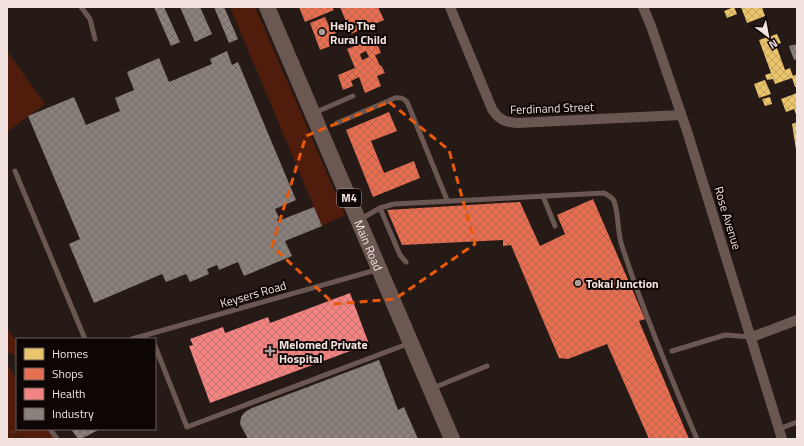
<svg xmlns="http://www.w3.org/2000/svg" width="804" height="446" viewBox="0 0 804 446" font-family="'Titillium Web',sans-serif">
<defs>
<pattern id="wetland-marsh" width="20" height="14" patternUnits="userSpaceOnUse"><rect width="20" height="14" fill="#501c0b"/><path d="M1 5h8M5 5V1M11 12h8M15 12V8" fill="none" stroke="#6a3d2e"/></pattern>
<pattern id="homes-cross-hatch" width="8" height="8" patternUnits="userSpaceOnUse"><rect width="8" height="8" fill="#e9c46a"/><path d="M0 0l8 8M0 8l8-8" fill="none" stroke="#c1a460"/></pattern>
<pattern id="shops-cross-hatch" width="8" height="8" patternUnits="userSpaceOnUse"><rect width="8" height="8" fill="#e76f51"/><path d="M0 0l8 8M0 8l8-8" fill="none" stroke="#b8624d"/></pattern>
<pattern id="health-cross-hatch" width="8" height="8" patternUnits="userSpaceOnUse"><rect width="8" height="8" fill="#f28482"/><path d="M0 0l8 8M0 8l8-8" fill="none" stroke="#c87472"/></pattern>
<pattern id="industry-cross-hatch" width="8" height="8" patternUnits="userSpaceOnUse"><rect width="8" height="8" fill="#8a817c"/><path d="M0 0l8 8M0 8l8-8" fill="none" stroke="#736c68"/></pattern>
</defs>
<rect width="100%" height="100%" fill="#261a17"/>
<g fill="#501c0b">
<polygon points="230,7 255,7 345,215 322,226"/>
<polygon points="7,51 45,104 7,132"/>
<polygon points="7,328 17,342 17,358 11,352 7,354"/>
<polygon points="7,364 17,379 17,429 50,429 57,439 24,439 7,423"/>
</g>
<polygon fill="url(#wetland-marsh)" points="7,423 23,439 7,439"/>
<g fill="url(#homes-cross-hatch)">
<polygon points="734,7 737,14 727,18 724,11"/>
<polygon points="741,7 756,7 757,8 762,7 765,16 747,23"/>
<polygon points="777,34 781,43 776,45 785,70 790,68 793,76 797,74 797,87 795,87 792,78 775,84 773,79 767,80 765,75 771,73 759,40"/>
<polygon points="765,80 771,94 759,98 754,84"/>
<polygon points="797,93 797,117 794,109 786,112 781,99"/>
<polygon points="770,97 772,104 765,106 762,99"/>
<polygon points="797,122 797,150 796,150 792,124"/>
</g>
<g fill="url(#shops-cross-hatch)" fill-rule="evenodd">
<polygon points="299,7 332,7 334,10 305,22"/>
<polygon points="340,7 378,7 384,20 351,34"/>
<polygon points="325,17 329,26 332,24 336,33 332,35 336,44 320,50 310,23"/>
<path d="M375,38L381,53L375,55L380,66L381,65L385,73L377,76L381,86L365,93L359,77L351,81L353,86L343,90L338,75L355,68L347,49ZM366,51L369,57L362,60L360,54Z"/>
<polygon points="389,112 397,131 371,141 384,173 414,161 420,178 373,197 346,130"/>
<polygon points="593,199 645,319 639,321 689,439 649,439 607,344 568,359 559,358 511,245 503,246 503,240 402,245 387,210 520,202 540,246 565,234 557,215"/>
</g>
<polygon fill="url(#health-cross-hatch)" points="350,293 369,344 210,403 189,346 193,345 190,339 223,327 225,333 268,317 270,323"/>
<g fill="url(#industry-cross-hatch)">
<polygon points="154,7 164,7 180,42 171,46"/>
<polygon points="180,7 200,7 212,34 195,42"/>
<polygon points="214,7 224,7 238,39 229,43"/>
<polygon points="797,44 797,59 794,60 789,46"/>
<polygon points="227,51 232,65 238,62 296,200 275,209 279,218 277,219 284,237 278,221 314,207 322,226 285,241 292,256 244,276 238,262 219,270 217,265 207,269 209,274 190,282 186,274 166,282 162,274 94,303 69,244 80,239 28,116 74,97 86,125 120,111 115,98 134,90 127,72 159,58 169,82 212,64 210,59"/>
<polygon points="379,360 398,410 404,407 418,439 248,439 240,424 241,417 245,412 252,408"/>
<polygon points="71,429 100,429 81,439 78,439"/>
</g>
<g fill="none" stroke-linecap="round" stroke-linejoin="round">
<g stroke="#6b5752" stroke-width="5">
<polyline points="81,7 90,19 95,39"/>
<polyline points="314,113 353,96"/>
<path d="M337,123L395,98C401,97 405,98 408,104L447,200"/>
<polyline points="15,171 85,339"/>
<polyline points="543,196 555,226"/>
<polyline points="380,208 400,255 406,262"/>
<path d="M359,220L380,208L394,204L604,193C608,195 612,197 614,201C619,214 617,232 622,246C643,311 670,376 697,439"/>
<polyline points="132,339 376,270"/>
<polyline points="155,346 187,427 410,343"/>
<polyline points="672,351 725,335 751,337"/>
<polyline points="433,388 487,366"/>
<polyline points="50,429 57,439"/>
<polyline points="779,429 797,422"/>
</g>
<g stroke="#6b5752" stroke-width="10">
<path d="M450,7L492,109C499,120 505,122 517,123L681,115"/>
<polyline points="643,7 651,26 687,131 782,439"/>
<polyline points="752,337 797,320"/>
</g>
<path stroke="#6c5852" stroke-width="16" id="s1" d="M267,7L452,439"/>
</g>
<path fill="none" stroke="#e8590c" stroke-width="3" stroke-dasharray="8 5" stroke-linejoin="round" d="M389,102L449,150L475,244L395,299L334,304L272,246L306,136Z"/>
<g fill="#ab9d99" stroke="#0e0604" stroke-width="1.5">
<circle cx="322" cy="32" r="4"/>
<circle cx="578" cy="283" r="4"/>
<path d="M268 345h4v4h4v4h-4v4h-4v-4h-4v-4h4z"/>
</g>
<g text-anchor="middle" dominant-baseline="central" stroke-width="4" stroke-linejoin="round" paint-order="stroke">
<rect fill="#0e0604" stroke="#aea19d" stroke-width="1" x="337" y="189" width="24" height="18" rx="3"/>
<g font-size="11" font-weight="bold" fill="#f2e3df">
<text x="349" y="198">M4</text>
</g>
<g font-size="12" font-weight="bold" fill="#f2e3df" stroke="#0e0604" text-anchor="start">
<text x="330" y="25">Help The<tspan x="330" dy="14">Rural Child</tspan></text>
<text x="586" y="283">Tokai Junction</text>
<text x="279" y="344">Melomed Private<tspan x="279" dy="14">Hospital</tspan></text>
</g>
<g font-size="12" fill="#f2e3df" stroke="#0e0604">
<text transform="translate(552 108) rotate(-2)">Ferdinand Street</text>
<text transform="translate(728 218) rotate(73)">Rose Avenue</text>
<text stroke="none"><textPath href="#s1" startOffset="259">Main Road</textPath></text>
<text transform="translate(253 294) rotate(-16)">Keysers Road</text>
</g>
</g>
<rect width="804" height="446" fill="none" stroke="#f2e3df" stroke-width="16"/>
<rect x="16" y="338" width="140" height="92" fill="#0e0604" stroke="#695e5c"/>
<rect x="24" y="348" width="20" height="12" fill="#e9c46a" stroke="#695e5c"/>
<text x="52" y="358" font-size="12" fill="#f2e3df">Homes</text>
<rect x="24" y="368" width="20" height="12" fill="#e76f51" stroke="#695e5c"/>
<text x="52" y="378" font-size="12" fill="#f2e3df">Shops</text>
<rect x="24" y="388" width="20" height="12" fill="#f28482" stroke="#695e5c"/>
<text x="52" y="398" font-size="12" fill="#f2e3df">Health</text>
<rect x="24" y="408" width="20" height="12" fill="#8a817c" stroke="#695e5c"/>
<text x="52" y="418" font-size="12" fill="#f2e3df">Industry</text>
<g transform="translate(768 36) rotate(148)" stroke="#0e0604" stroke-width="3" paint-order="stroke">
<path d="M0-3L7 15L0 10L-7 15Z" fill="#f2e3df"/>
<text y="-6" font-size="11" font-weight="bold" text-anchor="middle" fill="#f2e3df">N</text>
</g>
</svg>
